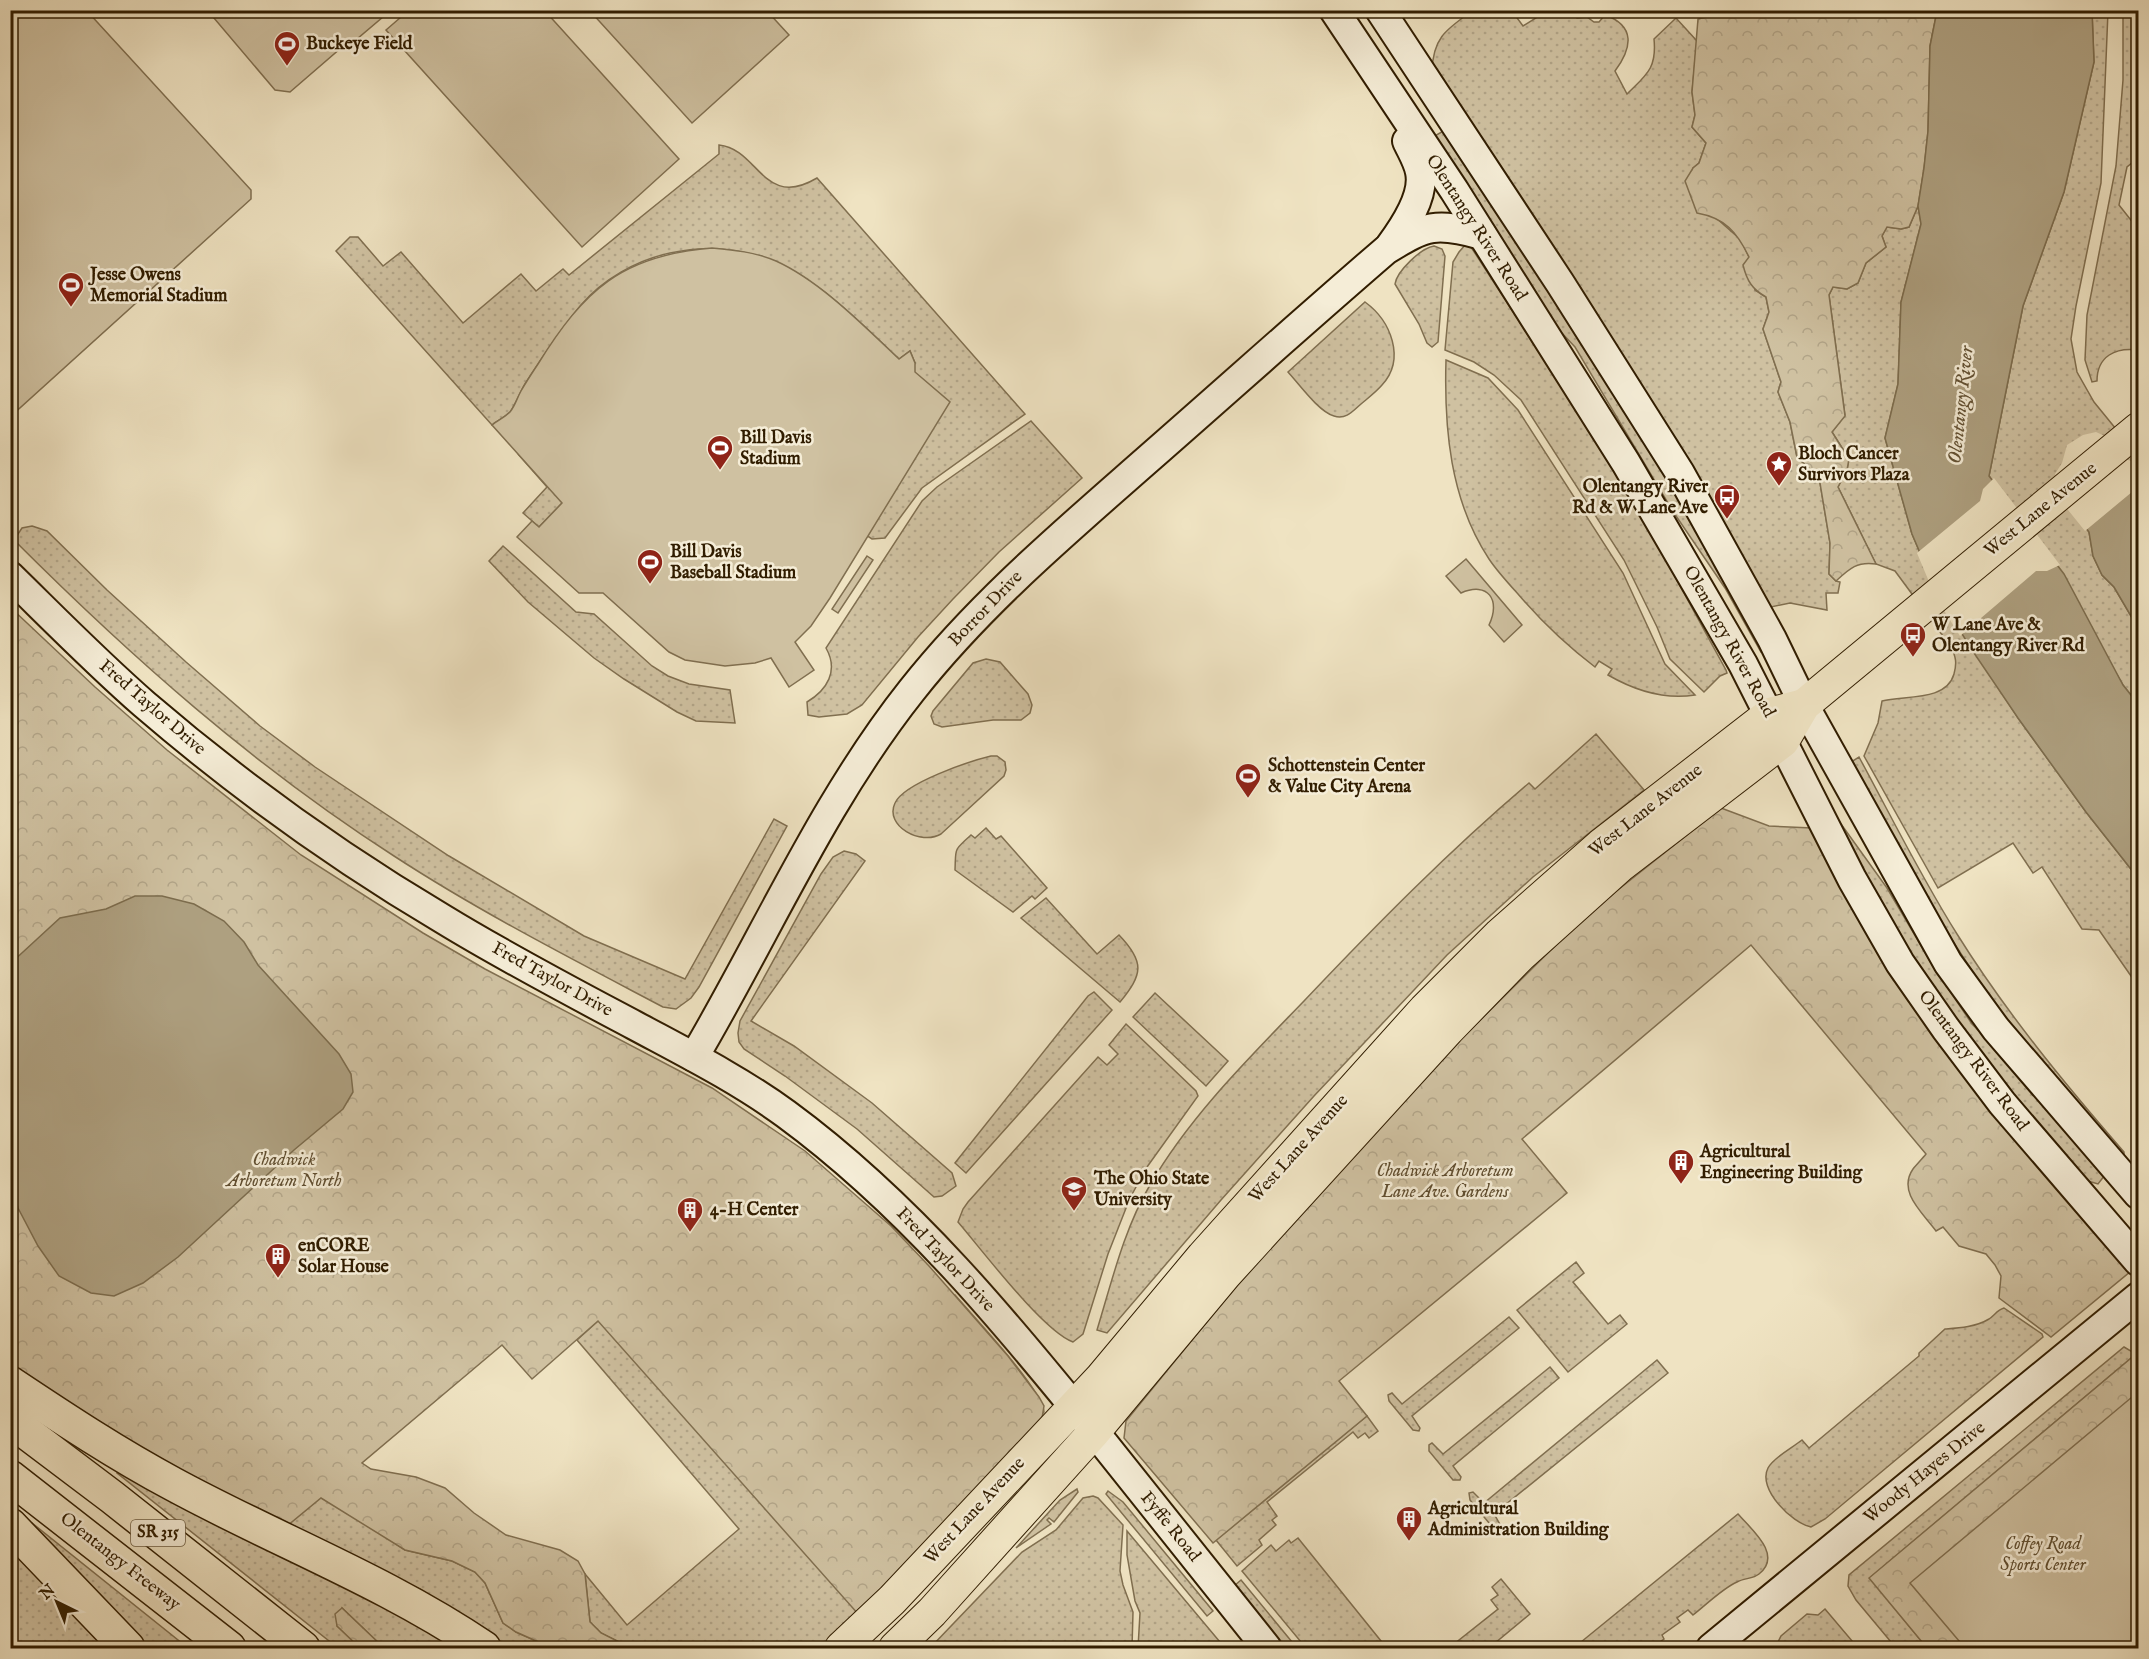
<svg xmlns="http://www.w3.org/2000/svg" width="2149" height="1659" viewBox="0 0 2149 1659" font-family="'IM FELL English',serif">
<defs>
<pattern id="grass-dots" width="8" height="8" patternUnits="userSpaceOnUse" patternTransform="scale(1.5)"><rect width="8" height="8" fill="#cfc1a1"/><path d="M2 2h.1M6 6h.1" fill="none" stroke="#b2a589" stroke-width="1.8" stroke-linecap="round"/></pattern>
<pattern id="forest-crowns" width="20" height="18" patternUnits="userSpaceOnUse" patternTransform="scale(1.5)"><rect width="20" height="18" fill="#cfc1a1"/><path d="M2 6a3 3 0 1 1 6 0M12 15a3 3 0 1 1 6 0" fill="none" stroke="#b2a589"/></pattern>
</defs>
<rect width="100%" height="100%" fill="#efe3c2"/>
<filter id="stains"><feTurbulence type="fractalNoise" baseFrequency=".00333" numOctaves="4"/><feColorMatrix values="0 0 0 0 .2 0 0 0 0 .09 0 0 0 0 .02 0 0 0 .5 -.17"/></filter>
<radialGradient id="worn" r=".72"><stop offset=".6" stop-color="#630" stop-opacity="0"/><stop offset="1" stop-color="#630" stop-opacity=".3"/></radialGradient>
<g fill="url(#grass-dots)" stroke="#806f50" stroke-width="1.5">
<path d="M1472,11H1512L1523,26L1547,11H1575L1577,18L1587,17L1594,22H1599L1605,15C1636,26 1632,48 1615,71L1627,94C1646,75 1657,69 1654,39L1676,18L1697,41L1692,92L1695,115L1692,127L1706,143L1699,163L1693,168L1714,216L1741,240L1749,257L1755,290L1766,297L1769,312L1763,329L1781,382L1778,392L1790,422L1797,457L1814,473L1820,483L1830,543L1829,574L1836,581L1840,582L1838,593H1826L1827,610L1790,603L1771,607L1746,562L1432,71C1433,37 1447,29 1472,11Z"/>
<polygon points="2092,11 2108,11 2101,183 2076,306 2071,339 2077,372 2094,402 2138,456 2138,467 2073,510 2089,532 2093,556 2102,575 2114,587 2138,628 2138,704 2123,685 2031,532 1989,476 2023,306 2064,192 2094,62"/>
<path d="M2123,11H2138V158L2127,167L2119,205L2138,229V350C2116,347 2097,356 2097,381L2092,382L2085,360L2087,315L2116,166L2123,80Z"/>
<polygon points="1447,129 1605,369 1766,653 1761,652 1725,588 1674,513 1575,347 1542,312 1431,138"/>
<path d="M719,145C759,149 763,210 817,178L1025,414L922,488L885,538L872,539L849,524L915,363L910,351L899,359C831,295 773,231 670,253C637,260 603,279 581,305C560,330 543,356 525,384C520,392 516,404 510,412C505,417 497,421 492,425L336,251L350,237H358L383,266L401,252L463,323L521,274L536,291L563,269L569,275L719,154Z"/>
<path d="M1918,206L1921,224L1901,302L1898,384L1885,438L1912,534L1938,595L2018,718L2086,812L2138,878V986L2099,930L2082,929L2042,867L2033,873L2013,843L1938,888L1864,756L1878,723L1882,701C1904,695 1946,702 1954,674C1957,663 1956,657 1951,647L1895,571L1876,564L1838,487L1847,470L1849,459L1832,432L1845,415L1829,295L1833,287L1847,289L1858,283L1866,263L1886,247L1882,236L1887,227L1901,229L1909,227Z"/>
<path d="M1466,244L1471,247C1529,337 1588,426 1642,518C1671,568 1698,619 1726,670L1727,673L1720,676L1704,692L1670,659L1657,627L1624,560L1521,400L1494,375L1474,362L1445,350L1453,262L1459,252Z"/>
<path d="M1434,246L1442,249L1445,256L1438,342L1432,347L1427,343L1419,324L1395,284C1397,271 1421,248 1434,246Z"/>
<path d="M1365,302C1391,321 1406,359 1382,385C1376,392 1368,398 1361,404C1353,411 1346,420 1334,416C1319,412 1299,384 1288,372Z"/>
<path d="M1446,360L1488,378L1518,410L1623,573L1665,664L1695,695C1664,700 1634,690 1608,675L1612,669L1599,661L1595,667C1566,645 1541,621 1518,594C1508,583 1497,571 1489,559C1450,500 1444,428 1446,360Z"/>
<path d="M1031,421L1082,478L999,552L953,599L918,637L862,705L847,714L819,717L808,715L807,702C827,690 839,671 826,648L922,501L937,487Z"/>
<polygon points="518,454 564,501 539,527 523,513 547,487"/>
<path d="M32,526L47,531L107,590L186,662L260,726L315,767L449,856L584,936L685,979L774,819L787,826L699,987L691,998L676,1009L663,1007C572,959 480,912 394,856C254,766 131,657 14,540L22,528Z"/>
<polygon points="503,546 576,612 594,614 652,666 668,676 689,684 730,690 735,723 696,721 677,712 624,679 594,658 528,602 489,561"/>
<polygon points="986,659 1000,662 1028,694 1032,705 1030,713 1021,720 993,720 942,727 934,724 931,716 933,711 973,663"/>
<path d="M1596,734L1644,790L1533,877L1447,955L1314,1096L1221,1200L1107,1333L1097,1330C1112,1281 1124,1229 1150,1185C1190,1116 1249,1058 1304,1001C1376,925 1449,851 1529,783L1535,789Z"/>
<path d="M991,756H997L1005,762L1006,770L1004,776L941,834C921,846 884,826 895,803C904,783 970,761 991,756Z"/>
<path d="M1859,757C1891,816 1921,877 1957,934C2005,1011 2064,1083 2124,1152V1157C2078,1104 2031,1053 1990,996C1937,923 1894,841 1851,762Z"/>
<polygon points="1818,792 1887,888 1933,966 1972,1024 2007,1058 2105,1175 2098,1184 2088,1181 2038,1129 1919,972"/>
<path d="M986,828L996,839L1001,836L1047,888L1035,899L1032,896L1013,912L955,870C956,848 953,851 971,835L975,838Z"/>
<polygon points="844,851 856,854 865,861 751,1021 794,1046 872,1103 952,1173 956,1186 942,1196 934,1197 857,1129 785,1076 744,1049 739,1042 738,1033 740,1021 821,874 833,857"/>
<path d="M1046,898L1097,954L1119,935C1145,962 1143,974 1120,1002L1021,918Z"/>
<polygon points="1094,992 1112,1010 966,1173 955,1163 1088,996"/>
<polygon points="1155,993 1228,1061 1206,1086 1133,1017"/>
<path d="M1126,1024L1196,1091L1198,1096L1147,1167L1130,1198L1108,1254L1083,1334L1073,1342C1043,1331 982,1250 958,1222L963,1209L968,1202L1098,1057L1107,1065L1118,1054L1109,1045Z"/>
<polygon points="1576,1262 1584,1273 1573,1282 1608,1324 1620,1315 1627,1324 1568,1372 1517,1310"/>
<path d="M955,1295C972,1315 1043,1390 1044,1412L859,1615L824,1648H631L601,1633L590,1622L585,1574L627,1625L739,1529L577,1340L609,1311Z"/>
<path d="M2004,1308L2042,1334L2043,1337L1825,1519L1811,1527C1792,1523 1757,1489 1768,1468C1774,1457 1792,1448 1802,1440L1809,1448L1919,1356V1353L1945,1329C1959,1328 1976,1327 1989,1319C1995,1315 1997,1310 2004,1308Z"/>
<polygon points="1509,1317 1519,1328 1412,1416 1420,1428 1419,1431 1413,1430 1389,1401 1388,1395 1392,1393 1402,1404"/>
<polygon points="10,1338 224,1440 365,1523 405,1550 452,1561 475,1572 485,1583 503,1623 516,1632 552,1648 510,1648 420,1589 350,1559 11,1364"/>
<polygon points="2124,1347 2136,1354 1870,1578 1927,1648 1896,1648 1856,1600 1848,1586 1849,1575"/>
<polygon points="1657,1360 1668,1373 1494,1514 1501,1526 1500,1529 1494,1529 1470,1500 1469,1493 1473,1492 1484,1503"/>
<polygon points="1550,1367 1559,1378 1453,1466 1461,1477 1460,1480 1453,1480 1429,1451 1429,1445 1432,1443 1443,1454"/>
<polygon points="1367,1416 1378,1431 1369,1438 1365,1433 1358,1438 1353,1432 1267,1502 1277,1516 1272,1520 1276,1525 1259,1540 1262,1545 1237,1566 1216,1540"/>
<polygon points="121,1466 468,1648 384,1648 342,1608 337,1626 360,1648 338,1648 117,1473"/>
<polygon points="1077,1489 1078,1492 1054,1522 1049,1518 1047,1520 1051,1524 1016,1548 1060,1500"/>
<polygon points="1108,1491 1123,1502 1213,1611 1207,1616 1106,1494"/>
<polygon points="1093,1496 1098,1498 1123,1525 1120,1571 1123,1585 1133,1612 1132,1648 930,1648 1022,1552 1056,1530 1083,1498"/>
<path d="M1738,1514C1752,1530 1783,1555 1759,1574C1753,1579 1744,1578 1737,1582C1723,1588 1706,1605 1693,1615L1688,1610L1677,1618L1680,1622L1662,1635L1664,1639L1651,1648H1586L1581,1642Z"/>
<polygon points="32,1523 188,1648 142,1648 26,1529"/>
<polygon points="1127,1531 1225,1648 1138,1648 1140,1613 1135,1601 1127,1555"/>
<polygon points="1298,1538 1381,1641 1376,1645 1378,1648 1306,1648 1242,1571 1271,1545 1276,1551 1289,1540 1291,1543"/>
<polygon points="10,1544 111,1648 11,1648"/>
<polygon points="1501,1579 1530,1614 1489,1648 1449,1648 1498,1609 1491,1600 1498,1595 1492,1587"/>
<polygon points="1241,1580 1297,1648 1285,1648 1234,1586"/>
<polygon points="1825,1609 1858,1648 1775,1648 1781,1636 1807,1614 1818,1615"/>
</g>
<g fill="url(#forest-crowns)" stroke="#806f50" stroke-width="1.5">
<path d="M1733,10H1820C1835,18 1850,11 1866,11C1890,10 1914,11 1937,11L1930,46L1928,131L1924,168L1918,206L1909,227L1901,229L1887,227L1882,236L1886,247L1866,263L1858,283L1847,289L1833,287L1829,295L1845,416L1832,432L1849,459L1847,470L1838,487L1876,564C1857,561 1849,569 1836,581L1829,574L1830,543L1820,483L1814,473L1797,457L1790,422L1778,392L1781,382L1763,329L1769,312L1766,297C1752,289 1747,281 1743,265L1749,257C1737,232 1725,218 1697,213L1685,181L1693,168L1699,163L1706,143L1692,127L1695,115L1692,92L1698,19Z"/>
<polygon points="10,607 95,687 167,750 301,855 423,933 485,969 712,1088 805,1151 891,1226 929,1266 1008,1356 1039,1397 1044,1406 1042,1418 859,1615 598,1321 532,1379 502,1345 362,1463 371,1469 416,1477 445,1488 474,1513 506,1535 560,1550 578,1561 585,1574 590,1622 601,1633 631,1648 552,1648 516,1632 503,1623 485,1583 475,1572 452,1561 405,1550 321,1498 287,1526 216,1495 28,1378 11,1364"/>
<path d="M1721,808L1769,826L1812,828L2131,1271L2051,1337L1999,1298L2001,1276L1995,1265L1986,1254L1959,1246L1943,1227L1936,1231C1923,1213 1897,1192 1913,1169C1917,1164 1922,1159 1926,1154L1751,945L1522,1139L1567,1193L1339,1381L1367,1416L1213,1543L1124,1438L1126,1421L1245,1275L1450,1050L1573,928L1614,893Z"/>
<polygon points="2136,1354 2138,1354 2138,1648 1927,1648 1869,1578"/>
<polygon points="342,1608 384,1648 360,1648 337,1626 335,1614"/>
</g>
<g fill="#cfc1a1" stroke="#806f50" stroke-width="1.5">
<polygon points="11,10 87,11 251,190 251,199 11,416"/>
<polygon points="208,11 390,11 351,44 348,42 290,92 275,90"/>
<polygon points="408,11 545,11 679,159 582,247 386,30"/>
<polygon points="590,11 767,11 789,35 692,123"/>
<path d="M712,248C734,250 755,252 776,261C820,281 863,325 899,359L910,351L915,363V372L950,402L830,598L811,626L795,642L814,670L789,687L771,658L755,663L725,666L685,660L669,652L603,593H579L517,537L532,521L539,527L562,503L492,425C497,421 505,417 510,412C515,406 517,398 521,391C526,382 532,373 538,364C584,290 622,255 712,248Z"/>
<polygon points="867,556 873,560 838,613 832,609"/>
<path d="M1466,559L1522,625L1504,642L1489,625C1501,600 1488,581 1461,593L1446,576Z"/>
<polygon points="2138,1392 2138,1648 1965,1648 1910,1583"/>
</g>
<g fill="#aea080" stroke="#7c6c4d" stroke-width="1.5">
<polygon points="1937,11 2092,11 2094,62 2064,192 2023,306 1989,476 2064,574 2123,685 2138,704 2138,878 2086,812 2018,718 1972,650 1938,595 1912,534 1885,438 1898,384 1901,302 1921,224 1918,206 1924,168 1928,131 1930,46"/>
<polygon points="2120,460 2138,467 2138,628 2114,587 2102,575 2093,556 2089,532 2073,510"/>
<polygon points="135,896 162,896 194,904 224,921 244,942 258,965 339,1054 351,1074 353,1092 343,1109 294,1150 178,1257 143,1283 114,1296 91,1293 59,1276 38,1246 18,1208 13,1189 11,1166 13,1107 10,1084 11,963 60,918 106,909"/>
</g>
<g fill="#efe3c2">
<polygon points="2096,432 2107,437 2121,457 2138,464 2138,487 2085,531 2064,505 2055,474 2062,463 2067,445 2083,435"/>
<polygon points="1994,478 2060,565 2047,571 2036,571 1960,636 1935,596 1917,553 1980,501 1983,489"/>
</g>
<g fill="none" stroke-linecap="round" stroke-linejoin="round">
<g stroke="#311d00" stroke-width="32">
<g id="secondary">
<polyline points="1334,10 1454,190 1626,463 1743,664 1852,879 1900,963 1946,1029 2002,1103 2138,1261"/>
<polyline points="1380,10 1560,283 1680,473 1772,639 1804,705 1948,963 1996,1029 2138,1194"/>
<path d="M1390,246C1404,227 1425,196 1420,172C1418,161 1411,150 1407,141"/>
<path d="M10,576C54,619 97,663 144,704C237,784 337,856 443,919C505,957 570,991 634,1025C686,1053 738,1079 786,1114C910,1205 1009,1326 1105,1445C1159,1513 1213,1581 1267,1648"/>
<path d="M694,1057C766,935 823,802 912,690C980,604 1064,533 1147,460C1227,390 1306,319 1386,250C1426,225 1436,222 1482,235"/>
<polyline points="1711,1648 2138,1297"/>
</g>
</g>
<g stroke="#311d00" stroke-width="34">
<g id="primary">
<polyline points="841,1648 892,1600 1101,1378 1203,1256 1425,1009 1499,935 1601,845 1770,714 1804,705"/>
<polyline points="895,1648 932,1612 1094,1432 1225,1275 1448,1030 1521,955 1620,866 1783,741 1804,705 2138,429"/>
</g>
</g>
<g stroke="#311d00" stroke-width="36">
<g id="highway">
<path d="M10,1383C64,1419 117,1454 173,1484C276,1540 387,1582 484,1648"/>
<polyline points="10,1420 112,1497 303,1648"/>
<polyline points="10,1477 229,1648"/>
<polyline points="10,1525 128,1648"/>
</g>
</g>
<use href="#secondary" stroke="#f5edd7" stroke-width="28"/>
<use href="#primary" stroke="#efe3c2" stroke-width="32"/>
<use href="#highway" stroke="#efe3c2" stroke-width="33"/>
</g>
<defs>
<g id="stadium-pin" transform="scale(1.35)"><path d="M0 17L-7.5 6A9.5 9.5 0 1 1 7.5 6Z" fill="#8f2418" stroke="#f5edd7"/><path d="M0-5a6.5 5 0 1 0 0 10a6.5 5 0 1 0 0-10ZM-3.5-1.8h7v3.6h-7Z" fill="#fff"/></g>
<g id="sight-pin" transform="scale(1.35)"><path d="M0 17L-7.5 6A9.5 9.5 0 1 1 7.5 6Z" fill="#8f2418" stroke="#f5edd7"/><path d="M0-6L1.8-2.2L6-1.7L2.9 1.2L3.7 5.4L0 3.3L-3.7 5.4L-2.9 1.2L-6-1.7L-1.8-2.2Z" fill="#fff"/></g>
<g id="bus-pin" transform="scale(1.35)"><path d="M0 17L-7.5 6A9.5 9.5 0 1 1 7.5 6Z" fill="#8f2418" stroke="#f5edd7"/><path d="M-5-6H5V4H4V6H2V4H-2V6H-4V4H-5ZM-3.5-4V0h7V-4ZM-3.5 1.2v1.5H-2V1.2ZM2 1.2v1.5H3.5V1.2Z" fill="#fff"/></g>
<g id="building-pin" transform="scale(1.35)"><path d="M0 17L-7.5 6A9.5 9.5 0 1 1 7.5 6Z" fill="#8f2418" stroke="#f5edd7"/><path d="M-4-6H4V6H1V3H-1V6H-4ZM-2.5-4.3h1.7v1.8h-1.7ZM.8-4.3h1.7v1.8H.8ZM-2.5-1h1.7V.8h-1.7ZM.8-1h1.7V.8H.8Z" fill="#fff"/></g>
<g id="university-pin" transform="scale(1.35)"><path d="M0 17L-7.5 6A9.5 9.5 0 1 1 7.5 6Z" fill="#8f2418" stroke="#f5edd7"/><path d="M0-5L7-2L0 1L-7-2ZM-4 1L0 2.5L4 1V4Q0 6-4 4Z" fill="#fff"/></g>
</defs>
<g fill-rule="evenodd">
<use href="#stadium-pin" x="287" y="44"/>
<use href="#stadium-pin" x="71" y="285"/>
<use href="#stadium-pin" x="720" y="448"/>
<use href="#sight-pin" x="1779" y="464"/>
<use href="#bus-pin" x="1727" y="497"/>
<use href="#stadium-pin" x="650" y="562"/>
<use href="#bus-pin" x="1913" y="635"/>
<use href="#stadium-pin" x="1248" y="776"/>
<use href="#building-pin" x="1681" y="1162"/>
<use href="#university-pin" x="1074" y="1189"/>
<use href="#building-pin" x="690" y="1210"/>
<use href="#building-pin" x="278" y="1256"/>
<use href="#building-pin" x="1409" y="1519"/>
</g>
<g text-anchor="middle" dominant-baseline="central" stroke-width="5" stroke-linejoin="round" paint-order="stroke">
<rect fill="#f5edd7" stroke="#6c5b40" stroke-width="1.5" x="131" y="1520" width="54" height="26" rx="4.5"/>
<g font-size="16" font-weight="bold" fill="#311d00">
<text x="158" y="1533">SR 315</text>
</g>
<g font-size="18" font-weight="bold" fill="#311d00" stroke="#f5edd7" text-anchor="start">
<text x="306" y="44">Buckeye Field</text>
<text x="90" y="275">Jesse Owens<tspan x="90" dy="21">Memorial Stadium</tspan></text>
<text x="740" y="438">Bill Davis<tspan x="740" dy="21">Stadium</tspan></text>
<text x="1798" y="454">Bloch Cancer<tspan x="1798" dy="21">Survivors Plaza</tspan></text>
<text x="1708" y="487" text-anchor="end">Olentangy River<tspan x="1708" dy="21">Rd &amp; W Lane Ave</tspan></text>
<text x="670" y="552">Bill Davis<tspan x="670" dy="21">Baseball Stadium</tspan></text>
<text x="1932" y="625">W Lane Ave &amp;<tspan x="1932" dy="21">Olentangy River Rd</tspan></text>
<text x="1268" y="766">Schottenstein Center<tspan x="1268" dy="21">&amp; Value City Arena</tspan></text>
<text x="1700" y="1152">Agricultural<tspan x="1700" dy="21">Engineering Building</tspan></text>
<text x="1094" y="1179">The Ohio State<tspan x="1094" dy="21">University</tspan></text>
<text x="710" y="1210">4-H Center</text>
<text x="298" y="1246">enCORE<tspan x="298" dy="21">Solar House</tspan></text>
<text x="1428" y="1509">Agricultural<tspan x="1428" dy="21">Administration Building</tspan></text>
</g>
<g font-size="18" fill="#311d00" stroke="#f5edd7">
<text transform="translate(1476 228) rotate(57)">Olentangy River Road</text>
<text transform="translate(2041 510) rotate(-39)">West Lane Avenue</text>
<text transform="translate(986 609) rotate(-46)">Borror Drive</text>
<text transform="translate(1729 642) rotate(61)">Olentangy River Road</text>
<text transform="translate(152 708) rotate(41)">Fred Taylor Drive</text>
<text transform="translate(1646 811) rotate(-38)">West Lane Avenue</text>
<text transform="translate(552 980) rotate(29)">Fred Taylor Drive</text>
<text transform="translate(1973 1061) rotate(53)">Olentangy River Road</text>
<text transform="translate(1299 1149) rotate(-48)">West Lane Avenue</text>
<text transform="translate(945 1260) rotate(47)">Fred Taylor Drive</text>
<text transform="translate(1925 1473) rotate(-39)">Woody Hayes Drive</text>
<text transform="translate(975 1511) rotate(-47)">West Lane Avenue</text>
<text transform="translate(1170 1527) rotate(51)">Fyffe Road</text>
<text transform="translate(120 1562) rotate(38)">Olentangy Freeway</text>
</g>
<g font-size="18" font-style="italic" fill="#604e30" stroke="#f5edd7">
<text x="284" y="1160">Chadwick<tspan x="284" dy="21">Arboretum North</tspan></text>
<text x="1445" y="1171">Chadwick Arboretum<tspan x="1445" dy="21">Lane Ave. Gardens</tspan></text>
<text x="2043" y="1544">Coffey Road<tspan x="2043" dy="21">Sports Center</tspan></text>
</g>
<g font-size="20" font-style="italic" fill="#635133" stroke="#f5edd7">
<text transform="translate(1961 405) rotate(-84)">Olentangy River</text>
</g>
</g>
<rect width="2149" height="1659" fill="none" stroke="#efe3c2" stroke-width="36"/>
<rect x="12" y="12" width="2125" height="1635" fill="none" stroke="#311d00" stroke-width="3"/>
<rect x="18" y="18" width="2113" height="1623" fill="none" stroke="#311d00" stroke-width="1.5"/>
<g transform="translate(57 1602) rotate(317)" stroke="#f5edd7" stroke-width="4.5" paint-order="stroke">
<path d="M0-4.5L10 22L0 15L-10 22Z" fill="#311d00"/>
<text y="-9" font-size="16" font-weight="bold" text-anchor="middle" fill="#311d00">N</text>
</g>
<rect width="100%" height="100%" filter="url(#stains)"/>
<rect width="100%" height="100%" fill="url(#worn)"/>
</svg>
